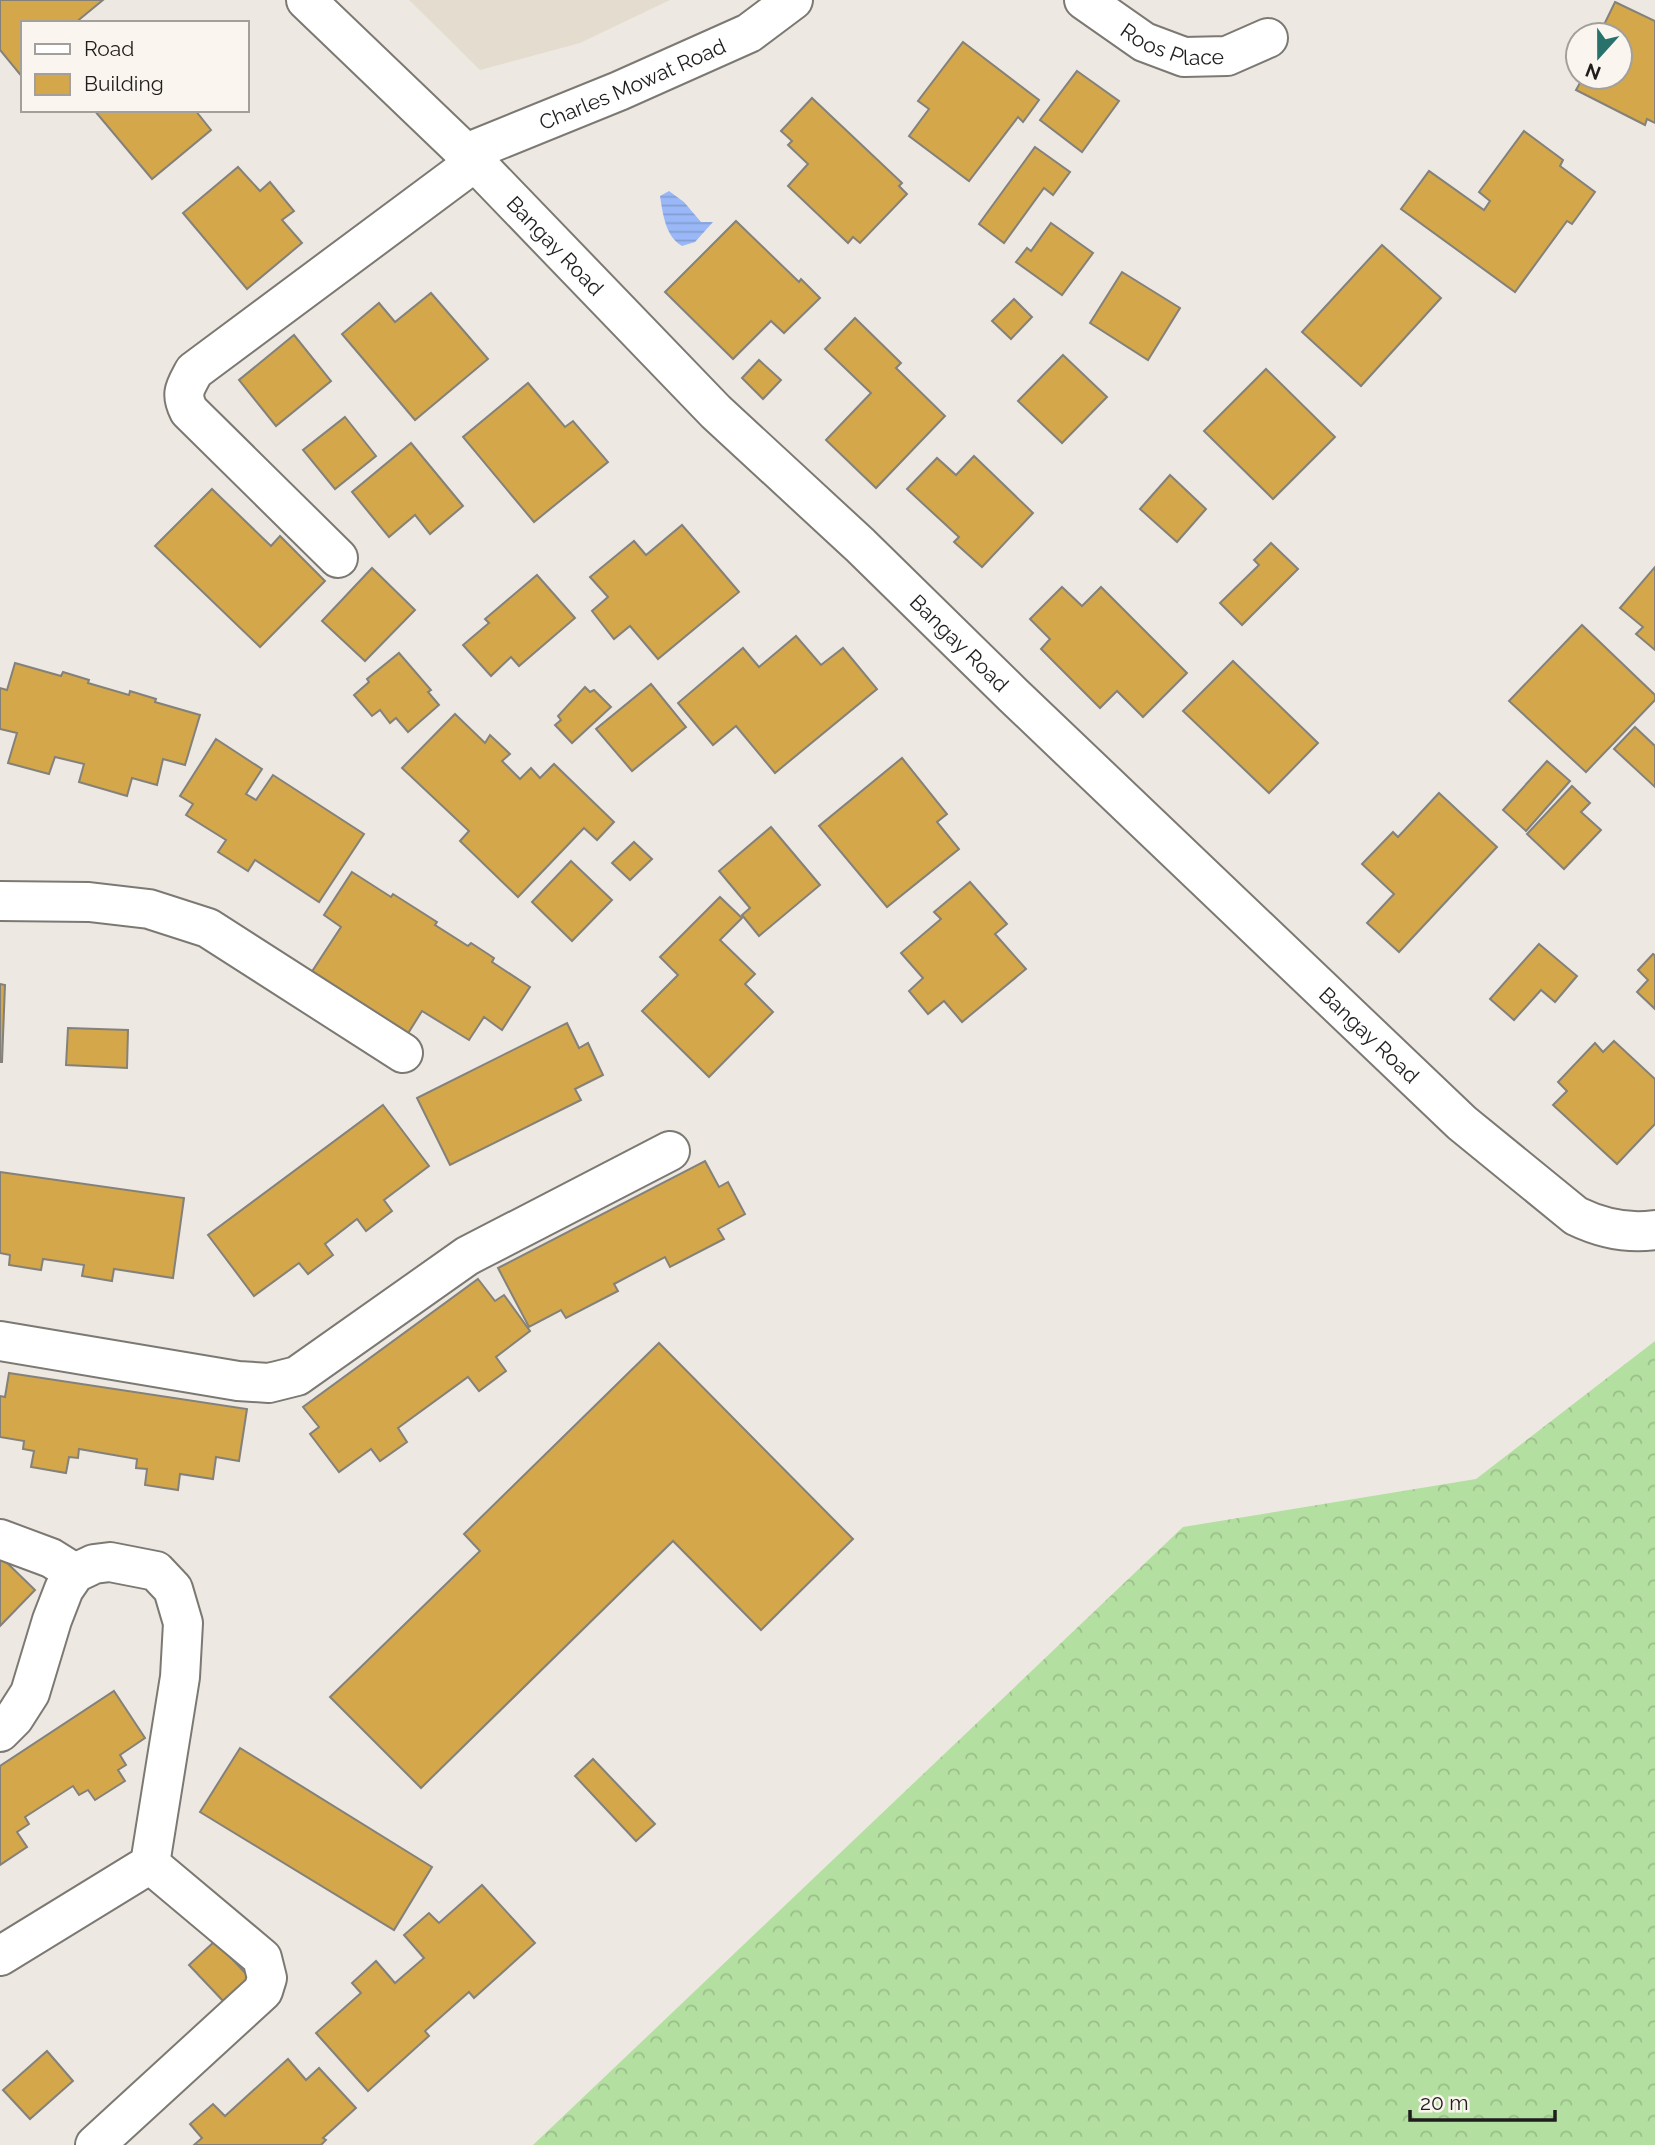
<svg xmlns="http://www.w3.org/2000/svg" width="1655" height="2145" viewBox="0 0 1655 2145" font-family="Raleway,sans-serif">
<defs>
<pattern id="forest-crowns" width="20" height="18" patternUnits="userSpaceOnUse" patternTransform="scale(1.75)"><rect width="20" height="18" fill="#b3dfa0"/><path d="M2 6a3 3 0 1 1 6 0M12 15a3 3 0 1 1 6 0" fill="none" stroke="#9abf89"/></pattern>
<pattern id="water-rules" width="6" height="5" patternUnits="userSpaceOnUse" patternTransform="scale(1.75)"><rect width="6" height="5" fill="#9ab8f7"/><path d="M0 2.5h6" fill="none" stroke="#849ed3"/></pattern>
</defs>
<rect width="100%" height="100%" fill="#ede9e2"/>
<polygon fill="#e4ddcf" points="409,0 670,0 580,43 480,70"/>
<polygon fill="url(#forest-crowns)" points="1655,1341 1655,2145 533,2145 1183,1527 1476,1479"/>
<path fill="url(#water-rules)" d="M669,191L684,202L701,222H713L695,242L682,246C665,236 663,214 660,196Z"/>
<g fill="#d3a74a" stroke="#84817a" stroke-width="2">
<polygon points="0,0 103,0 75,23 23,23 23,78 0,50"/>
<polygon points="1615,2 1655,21 1655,123 1647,119 1645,125 1576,90 1581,81 1577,79 1578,77 1620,77 1620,35 1599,35"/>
<polygon points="963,42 1039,100 1023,122 1018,117 969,181 909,136 929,109 918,101"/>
<polygon points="1077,71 1119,101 1082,152 1040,120"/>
<polygon points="812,98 902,183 899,186 907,194 860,243 853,237 848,243 788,186 808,164 788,145 792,141 781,131"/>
<polygon points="94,110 195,110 211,130 152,179"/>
<polygon points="1524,131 1563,160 1560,166 1595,192 1572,224 1567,221 1515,292 1401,209 1429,171 1484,210 1490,201 1479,192"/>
<polygon points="1035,147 1070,172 1053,195 1044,188 1004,243 979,224"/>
<polygon points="238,167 260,191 270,182 294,211 282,220 302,243 247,289 183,213"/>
<polygon points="736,221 799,282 801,279 820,298 784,333 771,321 733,359 665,292"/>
<polygon points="1051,223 1093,253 1062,295 1016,262 1027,248 1031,251"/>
<polygon points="1382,245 1441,298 1361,386 1302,332"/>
<polygon points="1122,272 1180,308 1148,360 1090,323"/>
<polygon points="431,293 488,359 415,420 342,334 379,303 395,322"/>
<polygon points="1014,299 1032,317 1011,339 992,321"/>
<polygon points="855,318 901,363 896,368 945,416 876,488 826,440 871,393 825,349"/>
<polygon points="294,335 331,381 276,426 239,380"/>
<polygon points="1063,355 1107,397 1062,443 1018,401"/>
<polygon points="759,360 781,380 763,399 742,378"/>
<polygon points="1266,369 1335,437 1273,499 1204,431"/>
<polygon points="528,383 565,427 573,421 608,462 534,522 463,437"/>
<polygon points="345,417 376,456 335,489 303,450"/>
<polygon points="411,443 463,506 430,534 415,515 389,537 352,492"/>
<polygon points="974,456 1033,513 982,567 954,542 959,537 907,489 937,458 956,475"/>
<polygon points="1170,475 1206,509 1177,542 1140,509"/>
<polygon points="212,489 271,546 280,536 325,581 260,647 155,546"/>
<polygon points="682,525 739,592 658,659 630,626 614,639 592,611 608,597 590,577 634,541 646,555"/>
<polygon points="1271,543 1298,569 1242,625 1220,603 1259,565 1254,560"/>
<polygon points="1655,567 1655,650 1636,634 1643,627 1620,608"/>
<polygon points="372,568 415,610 365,661 322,621"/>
<polygon points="537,575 575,618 519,666 511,657 491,676 463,645 489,623 485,619"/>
<polygon points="1062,587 1082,606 1101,587 1187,673 1143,717 1117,691 1100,708 1041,649 1050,639 1030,619"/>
<polygon points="1582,625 1655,695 1655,700 1586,772 1509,701"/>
<polygon points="796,636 821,665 843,648 877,689 775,773 736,726 713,745 678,703 743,648 759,667"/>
<polygon points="399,653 431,690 428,692 439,705 408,732 396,718 390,723 380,710 372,716 354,695 369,682 367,679"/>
<polygon points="1233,661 1318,743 1269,793 1183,711"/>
<polygon points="15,663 61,676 63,672 89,680 88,683 129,695 130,691 156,699 155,702 200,715 185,765 163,759 157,785 132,778 127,796 79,782 84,764 55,757 49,774 8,763 17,733 0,729 0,688 7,690"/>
<polygon points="651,684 686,727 632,771 596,729"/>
<polygon points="585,687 590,692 594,690 611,707 572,743 555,725 561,720 558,716"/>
<polygon points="455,714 485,743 490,735 510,754 502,761 520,779 531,768 540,778 554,764 614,822 597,840 584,828 518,897 460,841 469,831 402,768"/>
<polygon points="1635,727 1655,746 1655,787 1614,749"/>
<polygon points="216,739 262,769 246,794 256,800 273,775 364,834 319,902 255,860 248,871 218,852 226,840 186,815 193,804 180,796"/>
<polygon points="902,758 947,814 937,822 959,849 887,907 819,826"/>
<polygon points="1547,761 1570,781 1526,831 1503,810"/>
<polygon points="1572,786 1590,803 1581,812 1601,830 1564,869 1527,834"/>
<polygon points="1439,793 1497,847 1399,952 1367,923 1394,894 1362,864 1393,832 1398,837"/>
<polygon points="771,827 820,885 759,936 742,915 750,908 719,871"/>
<polygon points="634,842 652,859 630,880 612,863"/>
<polygon points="571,861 612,900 572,941 532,902"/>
<polygon points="352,872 391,897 393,894 437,922 435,925 468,946 471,943 494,958 492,962 530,987 502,1030 484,1017 469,1040 422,1011 407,1035 311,973 341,927 324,915"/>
<polygon points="970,882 1007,924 995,934 1026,969 962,1022 944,1001 928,1014 909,991 923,978 901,953 941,919 934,912"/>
<polygon points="720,897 742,918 720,940 755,974 745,984 773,1012 709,1077 642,1011 678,975 660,957"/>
<polygon points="1539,944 1577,976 1555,1002 1541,990 1514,1020 1490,999"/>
<polygon points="1653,954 1655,955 1655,1009 1637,992 1648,980 1638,970"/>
<polygon points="0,984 5,985 2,1062 0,1062"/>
<polygon points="567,1023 579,1048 588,1043 603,1075 575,1089 581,1100 450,1165 417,1098"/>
<polygon points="68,1028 128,1030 127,1068 66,1065"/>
<polygon points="1614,1041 1655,1079 1655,1124 1617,1164 1553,1105 1567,1091 1558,1082 1595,1043 1603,1052"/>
<polygon points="383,1105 429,1166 384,1200 392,1211 366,1231 357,1219 325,1244 333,1255 308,1274 299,1263 254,1296 208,1235"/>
<polygon points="705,1161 719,1187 728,1182 745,1214 718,1229 724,1239 670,1267 665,1257 614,1284 618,1291 566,1318 561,1310 529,1327 498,1268"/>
<polygon points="0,1172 184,1198 173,1278 114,1269 112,1281 82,1276 84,1265 43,1259 41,1270 9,1265 10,1255 0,1253"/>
<polygon points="478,1279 495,1301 504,1295 530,1331 496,1357 506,1371 479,1391 468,1377 398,1428 407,1442 380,1461 371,1449 339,1472 310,1434 319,1427 303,1407"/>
<polygon points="659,1343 853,1539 761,1630 673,1541 421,1788 330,1697 480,1551 464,1534"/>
<polygon points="9,1373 247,1409 239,1461 216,1457 213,1479 180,1474 178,1490 145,1485 147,1469 136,1468 137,1459 79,1449 78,1458 69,1457 66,1473 31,1467 34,1451 23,1449 24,1441 0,1437 0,1396 5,1397"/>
<polygon points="0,1556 35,1590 0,1626"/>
<polygon points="114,1691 145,1738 120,1755 126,1765 118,1770 125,1781 95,1800 88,1790 79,1795 73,1786 25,1817 29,1824 17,1832 27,1847 0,1865 0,1766"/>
<polygon points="240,1748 432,1867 394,1930 200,1812"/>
<polygon points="593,1759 655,1824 636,1841 575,1776"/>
<polygon points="482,1885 535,1943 474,1998 469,1992 425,2031 429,2036 368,2091 316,2033 361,1993 352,1983 376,1961 395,1983 424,1958 404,1935 429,1913 439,1923"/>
<polygon points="215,1941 251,1979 225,2003 189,1965"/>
<polygon points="47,2051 73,2081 30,2119 3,2090"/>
<polygon points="288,2059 306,2080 319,2068 356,2108 323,2138 326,2140 321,2145 194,2145 202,2138 190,2124 213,2104 225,2116"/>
</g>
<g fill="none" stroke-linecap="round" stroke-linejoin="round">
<g stroke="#7c7973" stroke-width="42">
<g id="minor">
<path id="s1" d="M306,0L475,162L716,412L860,545L1013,695L1462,1123L1576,1216C1601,1228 1628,1234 1655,1230"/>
<path id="s2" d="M1084,0L1144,42L1184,57L1227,56L1268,38"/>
<path id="s3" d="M466,153L619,91L749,33L793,0"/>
<path d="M338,558L189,411C180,393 185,388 194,371L475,162"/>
<polyline points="0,901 89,902 149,909 208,928 403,1053"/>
<polyline points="0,1341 238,1381 269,1383 297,1376 467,1256 670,1151"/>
<polyline points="0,1539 51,1558 75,1573"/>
<polyline points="0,1732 14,1718 30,1693 52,1620 64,1589 75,1573 94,1564 110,1562 156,1571 173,1589 183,1623 180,1677 150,1864 0,1956"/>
<polyline points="95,2145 263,1991 267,1978 262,1958 150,1864"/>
</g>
</g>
<use href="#minor" stroke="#fff" stroke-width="38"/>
</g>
<g text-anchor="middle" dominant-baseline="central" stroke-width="5" stroke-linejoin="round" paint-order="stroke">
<g font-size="21" fill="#201e1c" stroke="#faf6ef">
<text stroke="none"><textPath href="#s2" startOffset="102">Roos Place</textPath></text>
<text stroke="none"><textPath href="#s3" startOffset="180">Charles Mowat Road</textPath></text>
<text stroke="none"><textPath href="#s1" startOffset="350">Bangay Road</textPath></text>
<text stroke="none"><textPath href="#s1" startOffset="917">Bangay Road</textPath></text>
<text stroke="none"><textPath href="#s1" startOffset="1484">Bangay Road</textPath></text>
</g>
</g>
<rect x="21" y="21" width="228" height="91" fill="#faf6ef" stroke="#a3a09b" stroke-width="2"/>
<rect x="35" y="44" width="35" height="10" fill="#ffffff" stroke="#a3a09b" stroke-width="2"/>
<text x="84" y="56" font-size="21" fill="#201e1c">Road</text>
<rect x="35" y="74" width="35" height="21" fill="#d3a74a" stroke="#a3a09b" stroke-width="2"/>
<text x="84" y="91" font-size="21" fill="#201e1c">Building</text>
<g transform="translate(1599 56) rotate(201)"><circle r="33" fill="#faf6ef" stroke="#a3a09b" stroke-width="2"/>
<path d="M0-5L12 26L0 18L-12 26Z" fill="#29726c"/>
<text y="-10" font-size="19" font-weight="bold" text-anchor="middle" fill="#201e1c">N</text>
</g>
<path d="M1410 2110v10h145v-10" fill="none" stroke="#201e1c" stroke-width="3.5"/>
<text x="1420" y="2110" font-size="21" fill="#201e1c" stroke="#faf6ef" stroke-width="5" paint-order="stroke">20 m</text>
</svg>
